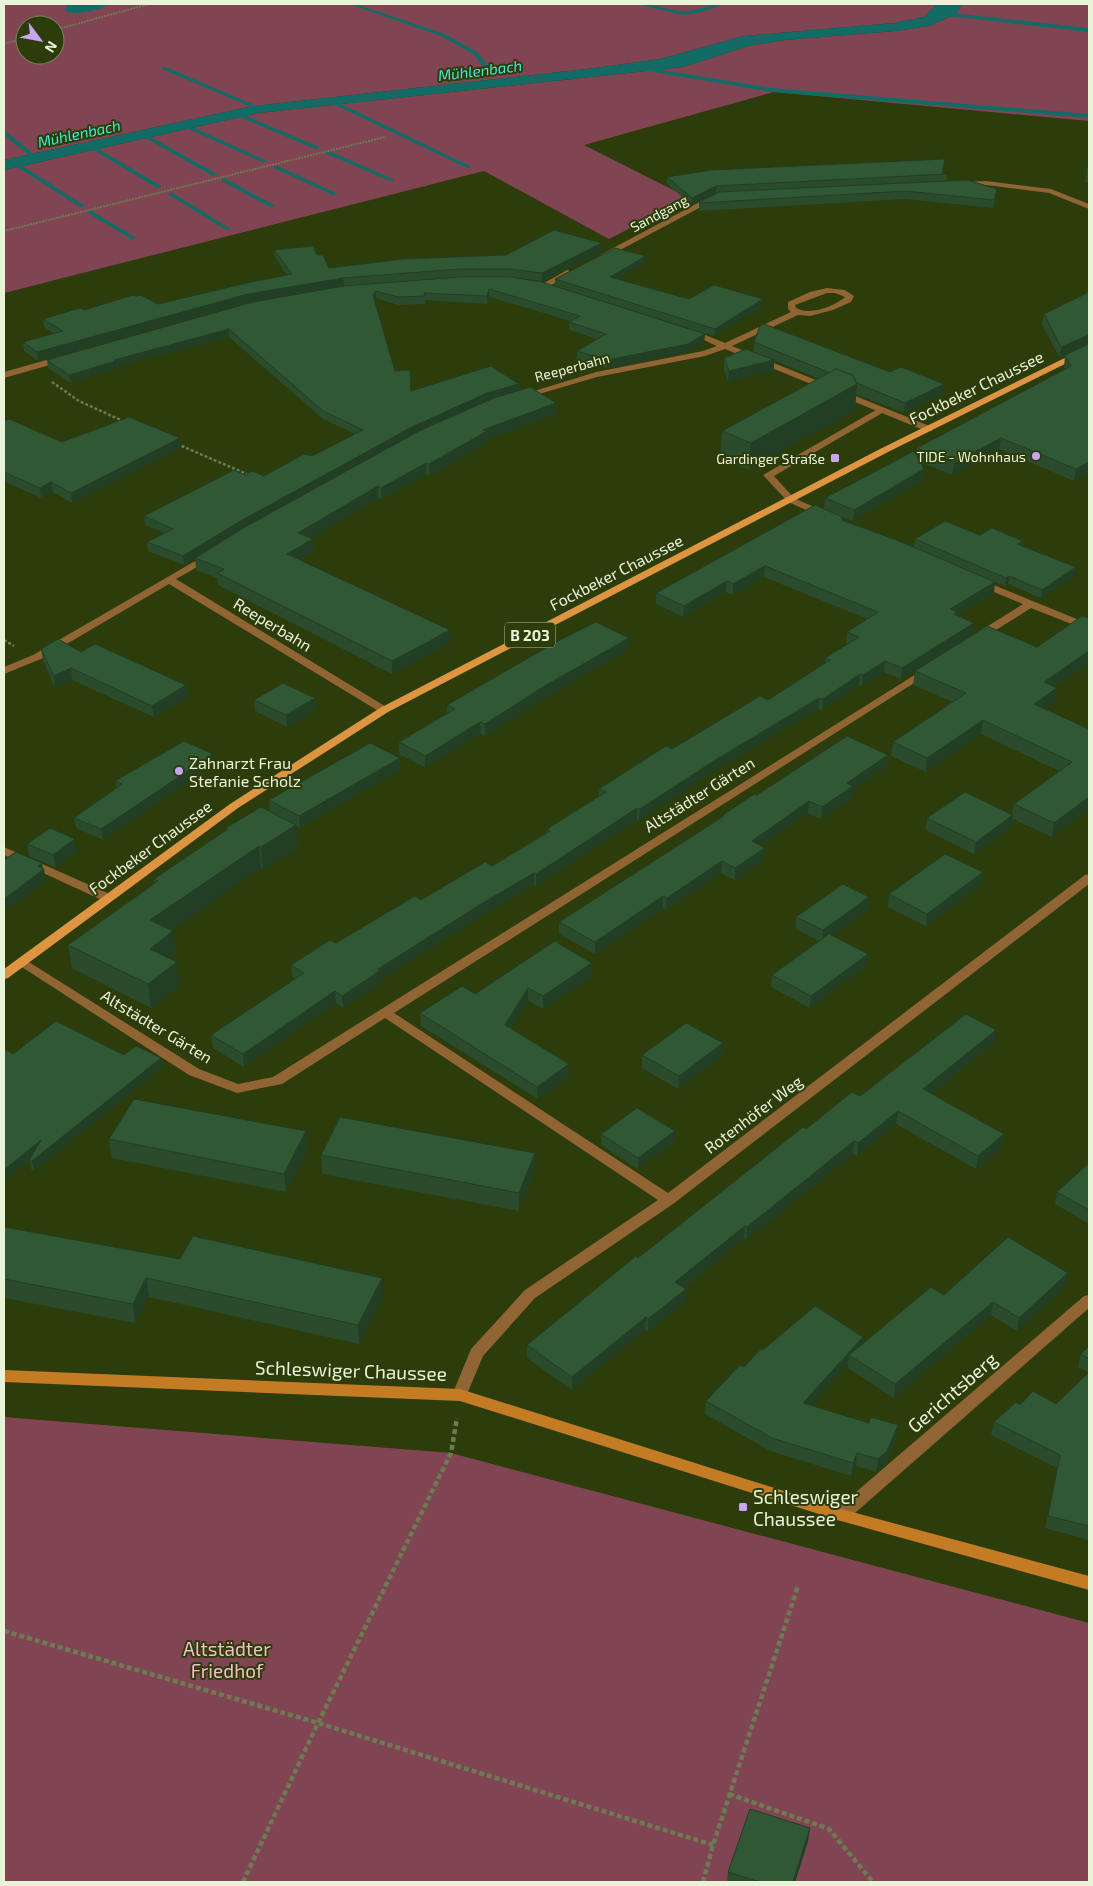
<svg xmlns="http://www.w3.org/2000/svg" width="1093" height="1886" viewBox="0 0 1093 1886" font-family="'Exo 2',sans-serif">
<rect width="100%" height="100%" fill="#2c3c0b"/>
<g fill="#814453" fill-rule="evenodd">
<path d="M4,4H937L924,17L894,23L744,36L660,59L595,68L253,106L4,160ZM25,25H55V55H25Z"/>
<polygon points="962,4 1089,4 1089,121 774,92 584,145 689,198 609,239 484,171 4,293 4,170 258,113 683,67 748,46 784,40 896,31 929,26 956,14"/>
<polygon points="4,1417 451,1453 1089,1623 1089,1882 4,1882"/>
</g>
<g fill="#126c65">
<path d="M69,4H109C99,10 75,17 64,10Z"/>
<polygon points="937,4 962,4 956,14 929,26 896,31 784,40 748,46 683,67 258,113 4,170 4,160 253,106 595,68 660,59 744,36 894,23 924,17"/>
</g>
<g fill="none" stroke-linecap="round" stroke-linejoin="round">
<g fill="#126c65" fill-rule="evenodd">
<polygon points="349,4 356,4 445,34 477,52 495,74 490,75 473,54 441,36"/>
<path d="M638,4C653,3 667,10 682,11C696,12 710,3 725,4L698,13L682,15Z"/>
<polygon points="942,12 1089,28 1089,32 940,15"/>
<polygon points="638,66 772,88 1089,114 1089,118 772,92 636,69 636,67"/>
<polygon points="162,67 166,67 266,110 261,111 162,69"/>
<polygon points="331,101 335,101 472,167 467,168 331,103"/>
<polygon points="237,112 319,147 320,148 315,149 235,115 234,114"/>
<polygon points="184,125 188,125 267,161 262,162 184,127"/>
<polygon points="4,130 39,158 39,160 35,160 4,135"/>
<polygon points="144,133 217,174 218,175 213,176 142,136 141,135"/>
<polygon points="92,145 161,186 162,187 157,188 90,148 89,147"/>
<polygon points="325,151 329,151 395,180 390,181 325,153"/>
<polygon points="16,162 18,163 85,206 80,207 14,165 13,164"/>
<polygon points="274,166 278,166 338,194 333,195 274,168"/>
<polygon points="224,178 274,205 275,206 270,207 222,181 221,180"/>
<polygon points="169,193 173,193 231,229 226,230 169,195"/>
<polygon points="90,210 135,237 136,238 131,239 88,213 87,212"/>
</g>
<g stroke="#6c7b51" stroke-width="2" stroke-dasharray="2 1" stroke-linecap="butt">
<polyline points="55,30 149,4"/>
<polyline points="4,44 25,38"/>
<polyline points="4,231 385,137"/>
</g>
<g stroke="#6c7b51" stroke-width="2.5" stroke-dasharray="3 2" stroke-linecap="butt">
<polyline points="52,382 79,401 125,422"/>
<polyline points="177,444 249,475"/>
<polyline points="4,640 14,646"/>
</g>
<g stroke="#6c7b51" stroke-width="4.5" stroke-dasharray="5 3" stroke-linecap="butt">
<polyline points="4,1631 318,1723 713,1845"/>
<polyline points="729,1794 829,1829 873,1882"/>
<polyline points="243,1882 318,1723 451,1453 457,1418"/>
<polyline points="703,1882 713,1845 798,1586"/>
</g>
<g fill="#916434" fill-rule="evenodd">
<polygon points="881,407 886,410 884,412 774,476 794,498 794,502 788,502 763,475"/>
<polygon points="4,847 112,895 114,898 108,902 104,901 4,855"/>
</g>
<g fill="#916434" fill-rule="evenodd">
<polygon points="986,181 1051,189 1089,204 1089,209 1049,193 986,185 962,186 958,184 962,182"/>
<polygon points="709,197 716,199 607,257 600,255"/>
<polygon points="567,270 574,272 546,288 539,286"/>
<path d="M827,288L845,290L854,296L851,302L833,310L810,316L798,315L732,346L932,427V431H926L725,349L705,356L597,377L522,399L518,396L596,372L703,351L717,346L686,332L693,330L725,343L791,312L788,309V302L810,292ZM827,293H835L845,297C835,306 810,316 796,308L795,305Z"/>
<polygon points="64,355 68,358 67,360 4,378 4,372"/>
<polygon points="791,497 826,512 828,514 826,516 820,516 788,502 788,498"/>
<polygon points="209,553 213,554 213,558 176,579 388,708 389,710 388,712 380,712 169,584 41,659 4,674 4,667 33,655"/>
<polygon points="979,579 1089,624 1089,631 1031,608 983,638 975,638 974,636 975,634 1023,604 975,584 974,582"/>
<polygon points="929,666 933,667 934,669 933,671 394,1013 668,1193 1085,875 1089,874 1089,884 673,1204 535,1298 483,1356 465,1399 460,1401 455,1399 452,1395 471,1349 525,1290 658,1200 385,1018 282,1084 237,1093 189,1075 14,962 20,958 24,959 199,1069 238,1084 273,1077"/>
<polygon points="1089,1295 1089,1308 847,1520 841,1521 835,1520 833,1515 835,1510 1084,1296"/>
</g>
<polygon fill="#c47c24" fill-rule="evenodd" points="4,1370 460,1389 841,1509 1089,1576 1089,1590 841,1521 460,1401 4,1382"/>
<polygon fill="#de9542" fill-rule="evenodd" points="1089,346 1089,352 888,452 388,712 238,808 8,978 4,979 4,969 230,804 380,708 882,448"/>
</g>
<g fill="#2a4c2d">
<polygon points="1089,156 1089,183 1085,183 1086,174"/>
<polygon points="945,159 943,173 947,174 946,181 997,189 993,208 905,199 699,211 699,203 718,193 716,193 692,205 667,184 667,177"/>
<polygon points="602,243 602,251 542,281 510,277 460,277 705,334 704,342 687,352 607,368 577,359 577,351 597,339 569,330 569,322 571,321 489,297 487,304 425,300 425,304 398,305 376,298 375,301 395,371 411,391 519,384 520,390 556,403 556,414 487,440 487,443 429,476 426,474 382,499 378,498 311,538 313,539 314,551 299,560 450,630 450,643 392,674 218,585 217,578 196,570 195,558 206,551 184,565 148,551 147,542 165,533 145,525 144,516 245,475 264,476 312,456 355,434 323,419 229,337 116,367 117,369 70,383 48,368 47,360 341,287 248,302 38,361 24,351 23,342 54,334 44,327 43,319 84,310 136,296 158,304 287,275 275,258 274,250 317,255 329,268 506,255"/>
<polygon points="646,256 646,263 617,279 689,299 763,306 714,336 555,286 555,279"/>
<polygon points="1089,292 1089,473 1074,481 999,449 952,475 920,462 924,469 923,480 853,521 843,517 843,519 844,521 914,547 915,539 980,535 1023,541 1022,546 1075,576 1041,598 1008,584 1005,586 942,559 994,593 957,615 901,679 884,672 862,686 859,685 822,710 818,709 716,770 639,821 637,820 536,886 534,885 482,916 382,979 382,982 343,1008 336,1003 244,1067 213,1048 211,1035 296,979 292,977 291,965 336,943 421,900 492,866 547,833 547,829 599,797 599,789 672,749 768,700 825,663 825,658 848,644 846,643 847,632 867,619 764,577 733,595 726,592 683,617 656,604 656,593 824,509 825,498 916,456 917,448 1065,369 1064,367 1065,356 1060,358 1042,325 1044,314"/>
<polygon points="754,342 944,384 943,394 904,413 856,394 855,410 749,470 720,458 722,431 819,379 774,360 774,370 728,382 724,369 724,358 753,352"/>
<polygon points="4,421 62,442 181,448 72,503 53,492 41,498 4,481"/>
<polygon points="629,638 629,649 548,696 485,736 481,734 425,767 399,754 399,742 447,713 447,705"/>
<polygon points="1037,647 1089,663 1055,687 1055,702 1045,709 1089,729 1089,809 1052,837 1013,819 1012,827 974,854 926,830 927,818 1012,814 1014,804 1059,771 981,734 926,772 891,756 893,742 953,702 913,685 915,671"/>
<polygon points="41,649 81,652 186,685 188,697 154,717 72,680 55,688 43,660"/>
<polygon points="315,698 316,710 287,727 255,711 254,700"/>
<polygon points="888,755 887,767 853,790 852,798 821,819 808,813 761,846 765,848 764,860 735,880 721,873 666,910 663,908 595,954 559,934 559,922 723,817 723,815 757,795"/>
<polygon points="400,758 400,770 300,828 296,826 298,848 263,869 261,868 171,930 173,931 176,954 170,959 180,985 151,1008 72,968 68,945 154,884 154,879 226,830 226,828 270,811 269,800"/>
<polygon points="214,764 103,840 76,828 74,818 116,789 115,781"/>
<polygon points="27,844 77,852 55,867 29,856"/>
<polygon points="983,872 981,884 926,926 888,907 889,894"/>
<polygon points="869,897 868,909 832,935 866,966 810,1008 771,987 772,975 819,941 796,929 796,917"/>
<polygon points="558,939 558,943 592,963 592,976 543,1009 528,1000 511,1028 569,1064 569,1077 538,1099 421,1026 420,1013 475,994"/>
<polygon points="723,1043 722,1056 678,1089 642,1068 642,1055"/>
<polygon points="994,1043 932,1094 1004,1134 1002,1147 976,1169 896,1124 857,1156 853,1154 746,1240 744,1238 684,1288 685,1302 648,1332 645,1330 572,1390 527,1358 527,1345 638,1258 806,1129 860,1096"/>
<polygon points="4,1049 13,1054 124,1055 161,1058 162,1068 34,1171 31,1169 30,1160 4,1181"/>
<polygon points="306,1131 308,1150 286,1192 112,1158 109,1139"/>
<polygon points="675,1131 674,1142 638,1169 601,1145 601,1134"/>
<polygon points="321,1155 535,1172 519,1211 322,1174"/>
<polygon points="1089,1163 1089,1224 1055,1204 1057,1192"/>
<polygon points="4,1227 383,1297 359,1344 149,1297 135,1323 4,1298"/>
<polygon points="1066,1286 1017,1331 991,1315 894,1398 848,1368 848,1364 811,1405 869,1423 898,1425 896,1438 886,1464 876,1472 856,1466 851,1476 770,1451 705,1414 706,1401 763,1350 863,1337 862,1344 944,1295"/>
<polygon points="1089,1346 1089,1540 1045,1528 1057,1468 991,1435 994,1422 1020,1405 1056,1404 1089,1373 1078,1367 1081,1354"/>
<polygon points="810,1828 808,1841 795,1882 727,1882 728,1872"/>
</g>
<g fill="#223e24">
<polygon points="716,186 716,193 692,205 692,198"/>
<polygon points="602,243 602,251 542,281 542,273"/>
<polygon points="646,256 646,263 610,283 610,277"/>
<polygon points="343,278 344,286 248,302 38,361 37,352 248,294"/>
<polygon points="489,289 489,297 487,304 487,296"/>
<polygon points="376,291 376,298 374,303 373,295"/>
<polygon points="763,299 763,306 714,336 715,329"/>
<polygon points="229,329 229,337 116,367 117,369 70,383 69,375 114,360"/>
<polygon points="705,334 704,342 687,352 607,368 607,360"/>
<polygon points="1089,335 1089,345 1060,358 1061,347"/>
<polygon points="774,360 774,370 728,382 729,371"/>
<polygon points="519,384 520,392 238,531 184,565 183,556 237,523 412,427 487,393"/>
<polygon points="857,384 855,410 749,470 751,443"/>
<polygon points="944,384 943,394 904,413 905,403"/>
<polygon points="556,403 556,414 487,440 487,443 429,476 429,464 483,430"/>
<polygon points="180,438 181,448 72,503 71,493"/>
<polygon points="1001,438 999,449 952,475 954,463"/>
<polygon points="1089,462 1089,473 1074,481 1076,469"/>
<polygon points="426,463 426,474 382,499 381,488"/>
<polygon points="924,469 923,480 853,521 854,510"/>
<polygon points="51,482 53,492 41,498 40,488"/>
<polygon points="378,486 378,498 299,545 298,533"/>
<polygon points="313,539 314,551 288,566 287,554"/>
<polygon points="1023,541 1022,549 1017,544"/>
<polygon points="765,566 764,577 733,595 733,584"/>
<polygon points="1076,567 1075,576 1041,598 1042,590"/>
<polygon points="1009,576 1008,584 1005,586 1006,578"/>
<polygon points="727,581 726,592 683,617 684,606"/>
<polygon points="995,582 994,593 957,615 956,623 950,609"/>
<polygon points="974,623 973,634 901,679 902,668"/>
<polygon points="450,630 450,643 392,674 392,661"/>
<polygon points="629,638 629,649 548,696 485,736 485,724 548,684"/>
<polygon points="1089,651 1089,663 1042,696 1044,682"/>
<polygon points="885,661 884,672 862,686 863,675"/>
<polygon points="71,668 72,680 55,688 54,676"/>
<polygon points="860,674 859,685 822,710 823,699"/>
<polygon points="186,685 188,697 154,717 152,706"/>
<polygon points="1057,688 1055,702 1032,718 1034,704"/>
<polygon points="315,698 316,710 287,727 286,715"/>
<polygon points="819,698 818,709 716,770 639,821 640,809 717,759"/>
<polygon points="983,720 981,734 926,772 927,758"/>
<polygon points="480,722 481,734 425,767 425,756"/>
<polygon points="213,754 214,764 103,840 101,829"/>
<polygon points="888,755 887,767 853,790 852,798 821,819 822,807 847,783"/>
<polygon points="400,758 400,770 300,828 299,816"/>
<polygon points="1089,797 1089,809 1052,837 1054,823"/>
<polygon points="809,801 808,813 751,853 752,841"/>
<polygon points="637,808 637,820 536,886 536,874"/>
<polygon points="1013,815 1012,827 974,854 976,842"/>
<polygon points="296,825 298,848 263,869 261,847"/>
<polygon points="75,839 77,852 55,867 53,855"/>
<polygon points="259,846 261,868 153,943 150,920"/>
<polygon points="765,848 764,860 735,880 735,868"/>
<polygon points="722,861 721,873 666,910 667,898"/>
<polygon points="42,863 43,870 44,869 46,881 4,912 4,899 38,866"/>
<polygon points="983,872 981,884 926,926 927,914"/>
<polygon points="534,873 534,885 482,916 382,979 382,982 343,1008 342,996 378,969 481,904"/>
<polygon points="663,896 663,908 595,954 595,942"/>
<polygon points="869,897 868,909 822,943 823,930"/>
<polygon points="173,931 176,954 153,972 150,949"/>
<polygon points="868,954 866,966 810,1008 811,996"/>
<polygon points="177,962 180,985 151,1008 148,984"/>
<polygon points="592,963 592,976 543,1009 543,996"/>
<polygon points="528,988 528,1000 506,1037 505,1025"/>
<polygon points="335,991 336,1003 244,1067 243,1054"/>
<polygon points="996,1030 994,1043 922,1102 923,1089"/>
<polygon points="723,1043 722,1056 678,1089 679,1076"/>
<polygon points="161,1058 162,1068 34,1171 32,1161"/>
<polygon points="569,1064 569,1077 538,1099 537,1087"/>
<polygon points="898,1111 896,1124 857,1156 858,1143"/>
<polygon points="306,1131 308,1150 286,1192 284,1174"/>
<polygon points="675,1131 674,1142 638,1169 638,1158"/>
<polygon points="1004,1134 1002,1147 976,1169 978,1156"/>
<polygon points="41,1140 43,1150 4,1181 4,1170"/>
<polygon points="854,1141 853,1154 746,1240 747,1227"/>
<polygon points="535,1153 535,1172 519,1211 519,1193"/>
<polygon points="745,1226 744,1238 675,1295 675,1282"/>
<polygon points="1068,1273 1066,1286 1017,1331 1019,1318"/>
<polygon points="146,1278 149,1297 135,1323 133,1304"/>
<polygon points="382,1278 383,1297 359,1344 358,1325"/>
<polygon points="686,1289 685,1302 648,1332 648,1319"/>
<polygon points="993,1302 991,1315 894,1398 895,1384"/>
<polygon points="646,1317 645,1330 572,1390 572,1377"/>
<polygon points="863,1337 862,1350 849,1355 848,1364 802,1416 803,1403"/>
<polygon points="898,1425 896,1438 886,1464 876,1472 878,1459"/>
<polygon points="857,1453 856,1466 851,1476 853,1463"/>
<polygon points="810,1828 808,1841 795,1882 793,1882"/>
</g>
<g fill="#315834" stroke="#223e24">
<polygon points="1089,156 1089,174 1086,174"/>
<polygon points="945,159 942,173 947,174 716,186 692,198 667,177 711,170"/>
<polygon points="967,180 997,189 994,200 905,191 699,203 719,192"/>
<polygon points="554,230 602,243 542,273 510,269 460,269 343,278 248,294 37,352 23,342 63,331 43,319 80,308 84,310 133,295 136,296 141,295 158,304 251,282 292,274 274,250 313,246 317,255 323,255 329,268 402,259 506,255"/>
<polygon points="615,248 646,256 610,277 689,299 714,285 763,299 715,329 555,279"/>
<polygon points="460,277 510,277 542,282 705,334 688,344 607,360 577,351 606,334 569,322 580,316 489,289 487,296 424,293 425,296 398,297 376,291 373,295 395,371 410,370 411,391 491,366 519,384 487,393 412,427 237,523 183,556 147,542 173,529 144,516 234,470 245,475 252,471 264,476 304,454 312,456 363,430 323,411 229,329 114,360 116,361 69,375 47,360 253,302 344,286"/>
<polygon points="1089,292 1089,335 1061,347 1044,314"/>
<polygon points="764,324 890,372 901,367 944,384 905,403 857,383 852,375 836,369 830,373 754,342 760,326"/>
<polygon points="1089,344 1089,462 1076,469 1001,438 954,463 917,448 1071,366 1065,355"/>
<polygon points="746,349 774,360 729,371 724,358"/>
<polygon points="836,369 852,375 857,384 751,443 722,431"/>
<polygon points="530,387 556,403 483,430 487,431 429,464 426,463 381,488 378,486 298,533 313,539 287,554 450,630 392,661 217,573 224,569 195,558 245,527 419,431 494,398"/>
<polygon points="129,417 180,438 71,493 51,482 40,488 4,472 4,421 9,419 62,442"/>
<polygon points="914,451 924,469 854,510 825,498"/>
<polygon points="815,505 843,517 841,518 844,519 842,520 904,543 995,582 950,609 957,612 954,614 974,623 902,668 885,661 863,675 860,674 823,699 819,698 717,759 640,809 637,808 536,874 534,873 481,904 378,969 381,970 342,996 335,991 243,1054 211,1035 304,973 291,965 330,940 336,943 415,896 421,900 485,862 492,866 550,831 547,829 606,792 599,789 666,746 672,749 760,696 768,700 830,660 825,658 859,637 847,632 878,612 765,566 733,584 727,581 684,606 656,593"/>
<polygon points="945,521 980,535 992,528 1023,541 1017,544 1076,567 1042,590 1009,576 1006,578 915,539"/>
<polygon points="1082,616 1089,618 1089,651 1044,682 1057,688 1034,704 1089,729 1089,797 1054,823 1014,804 1072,762 983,720 927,758 893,742 966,693 915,671 987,626 1037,647"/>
<polygon points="596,622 629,638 548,684 485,724 480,722 425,756 399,742 455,709 447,705 556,642"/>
<polygon points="58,639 81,652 95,644 186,685 152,706 71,668 54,676 41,649"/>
<polygon points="283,683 315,698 286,715 254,700"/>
<polygon points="847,736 888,755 847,783 853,786 822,807 809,801 752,841 765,848 735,868 722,861 667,898 663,896 595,942 559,922 724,816 723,815 754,794 757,795"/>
<polygon points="184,741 213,754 101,829 74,818 122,784 115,781"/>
<polygon points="370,743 400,758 299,816 269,800"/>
<polygon points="965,792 1013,815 976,842 927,818"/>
<polygon points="261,807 296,825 261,847 259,846 150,920 173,931 150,949 177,962 148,984 68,945 158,881 154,879 228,829 226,828"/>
<polygon points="50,828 75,839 53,855 27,844"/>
<polygon points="16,852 42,863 38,866 44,869 4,899 4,860"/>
<polygon points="945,854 983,872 927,914 889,894"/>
<polygon points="843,884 869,897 823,930 796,917"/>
<polygon points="829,934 868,954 811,996 772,975"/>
<polygon points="558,939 556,942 592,963 543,996 528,988 505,1025 569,1064 537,1087 420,1013 462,986 475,994"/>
<polygon points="966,1014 996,1030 923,1089 1004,1134 978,1156 898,1111 858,1143 854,1141 747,1227 745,1226 675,1282 686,1289 648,1319 646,1317 572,1377 527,1345 636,1256 638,1258 803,1127 806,1129 852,1092 860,1096"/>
<polygon points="56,1021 124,1055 136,1046 161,1058 32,1161 30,1159 41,1140 4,1170 4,1049 13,1054"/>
<polygon points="686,1023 723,1043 679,1076 642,1055"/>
<polygon points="134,1099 306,1131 284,1174 109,1139"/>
<polygon points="637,1108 675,1131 638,1158 601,1134"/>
<polygon points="340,1117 535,1153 519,1193 321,1155"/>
<polygon points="1089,1163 1089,1210 1057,1192"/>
<polygon points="4,1227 180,1259 193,1236 382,1278 358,1325 146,1278 133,1304 4,1279"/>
<polygon points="1008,1237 1068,1273 1019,1318 993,1302 895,1384 849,1355 931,1287 944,1295"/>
<polygon points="815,1306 863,1337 803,1403 869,1423 871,1417 898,1425 887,1451 878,1459 857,1453 853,1463 772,1438 706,1401 740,1365 744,1367 761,1349 763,1350"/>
<polygon points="1089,1346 1089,1359 1081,1354"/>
<polygon points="1089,1372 1089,1526 1048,1516 1060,1455 994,1422 1016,1402 1020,1405 1033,1391 1056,1404"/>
<polygon points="750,1809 810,1828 793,1882 760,1882 728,1872"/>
</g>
<g fill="#c8a5ef" stroke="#2c3c0b" stroke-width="2">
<circle cx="1036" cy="456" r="5"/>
<rect x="830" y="453" width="10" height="10" rx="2.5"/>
<circle cx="179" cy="771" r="5"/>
<rect x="738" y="1502" width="10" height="10" rx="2.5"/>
</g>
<g text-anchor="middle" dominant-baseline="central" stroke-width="4" stroke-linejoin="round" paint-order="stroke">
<g font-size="14" fill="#e8f3d8" stroke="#2c3c0b">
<text transform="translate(659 213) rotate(-28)">Sandgang</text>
<text transform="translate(572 367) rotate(-15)">Reeperbahn</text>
</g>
<g font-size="14" fill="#e8f3d8" stroke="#2c3c0b" text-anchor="end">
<text x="1026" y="456">TIDE - Wohnhaus</text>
<text x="825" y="458">Gardinger Straße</text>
</g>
<g font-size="15" font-style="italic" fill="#48e6d7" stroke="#2c3c0b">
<text transform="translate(480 70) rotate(-7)">Mühlenbach</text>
<text transform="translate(79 133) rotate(-12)">Mühlenbach</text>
</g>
<rect fill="#2c3c0b" stroke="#b0bc9a" stroke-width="1" x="505" y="622.5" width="50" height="25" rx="4"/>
<g font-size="15" font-weight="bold" fill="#e8f3d8">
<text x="530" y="635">B 203</text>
</g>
<g font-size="16" fill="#e8f3d8" stroke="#2c3c0b">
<text transform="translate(976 387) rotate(-26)">Fockbeker Chaussee</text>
<text transform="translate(616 572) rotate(-27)">Fockbeker Chaussee</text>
<text transform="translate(273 624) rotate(31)">Reeperbahn</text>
<text transform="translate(699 794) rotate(-32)">Altstädter Gärten</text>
<text transform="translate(150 847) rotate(-36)">Fockbeker Chaussee</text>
<text transform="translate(157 1026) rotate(31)">Altstädter Gärten</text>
<text transform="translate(753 1114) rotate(-37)">Rotenhöfer Weg</text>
</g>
<g font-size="16" fill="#e8f3d8" stroke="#2c3c0b" text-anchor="start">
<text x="189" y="762">Zahnarzt Frau<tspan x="189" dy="18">Stefanie Scholz</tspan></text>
</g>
<g font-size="19" fill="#e8f3d8" stroke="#2c3c0b">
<text transform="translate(351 1370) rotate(2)">Schleswiger Chaussee</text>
<text transform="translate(952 1392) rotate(-41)">Gerichtsberg</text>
</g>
<g font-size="19" fill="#e8f3d8" stroke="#2c3c0b" text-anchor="start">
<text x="753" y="1496">Schleswiger<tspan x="753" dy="22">Chaussee</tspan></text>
</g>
<g font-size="19" fill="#f4bdc7" stroke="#2c3c0b">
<text x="227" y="1648">Altstädter<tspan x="227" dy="22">Friedhof</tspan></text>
</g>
</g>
<rect width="1093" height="1886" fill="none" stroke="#e8f3d8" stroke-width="10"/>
<g transform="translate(40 40) rotate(122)"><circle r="24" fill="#2c3c0b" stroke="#77855d"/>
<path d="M0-4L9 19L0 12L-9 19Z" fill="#c8a5ef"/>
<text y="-8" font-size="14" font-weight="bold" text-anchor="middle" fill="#e8f3d8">N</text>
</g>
</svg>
